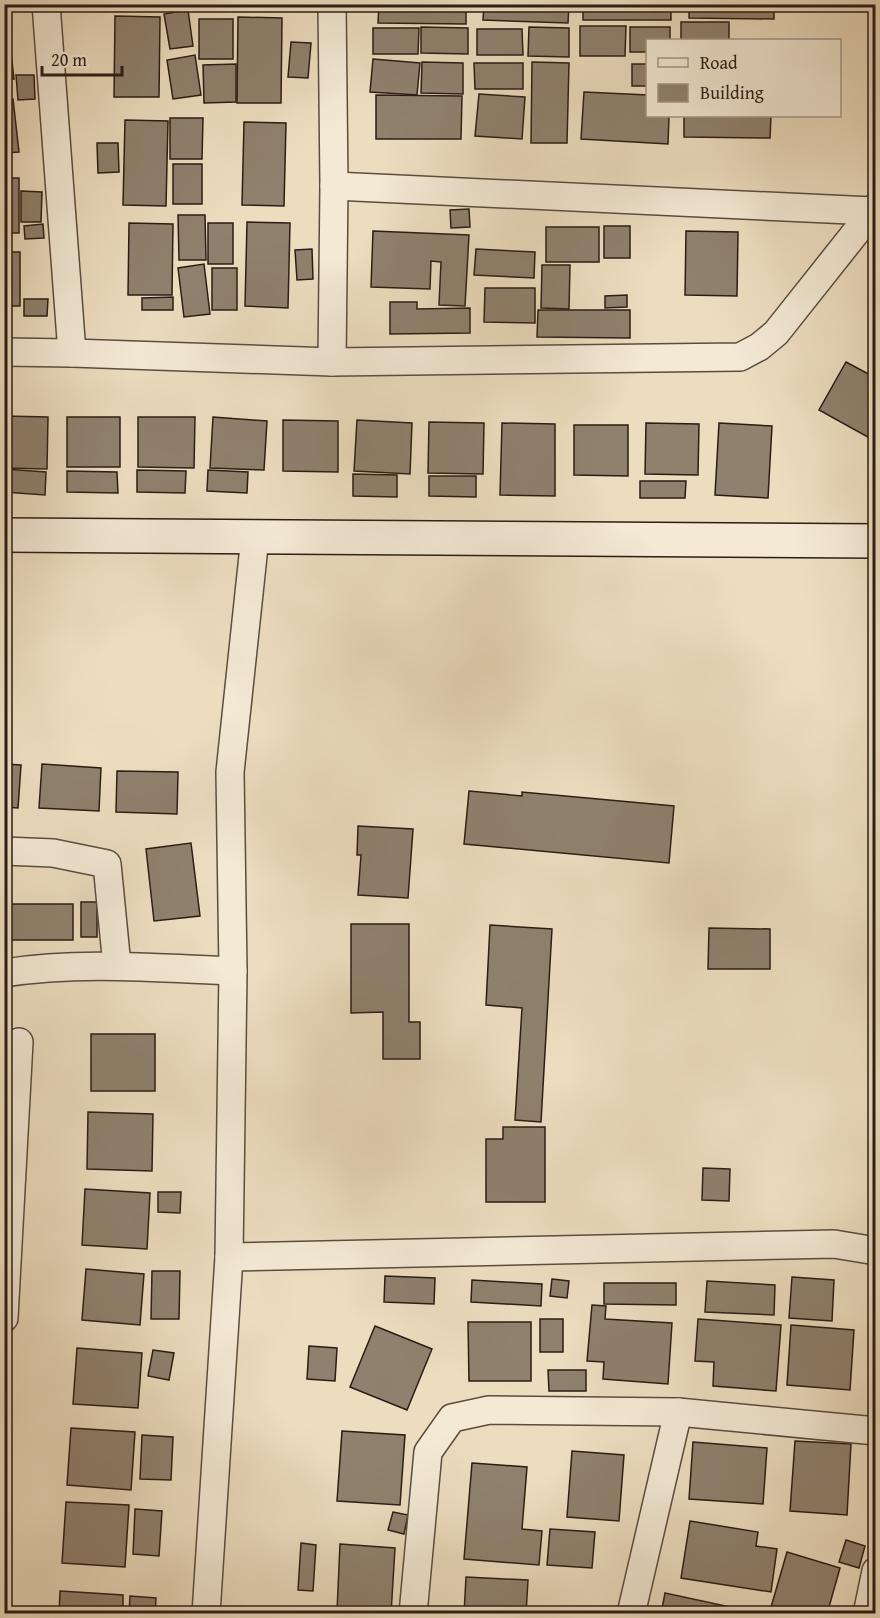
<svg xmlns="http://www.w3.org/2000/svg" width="880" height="1618" viewBox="0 0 880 1618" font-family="'Gentium Book Plus',serif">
<rect width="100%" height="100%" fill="#ecddbf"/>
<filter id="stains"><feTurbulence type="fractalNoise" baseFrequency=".00333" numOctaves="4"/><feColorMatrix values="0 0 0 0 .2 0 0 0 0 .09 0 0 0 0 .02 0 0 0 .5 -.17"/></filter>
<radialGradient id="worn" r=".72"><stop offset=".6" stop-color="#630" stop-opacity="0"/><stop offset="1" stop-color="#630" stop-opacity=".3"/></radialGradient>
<g fill="#8f816e" stroke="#2a1d16" stroke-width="1.5">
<polygon points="379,4 466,4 466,24 378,23"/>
<polygon points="484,4 569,4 568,23 483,20"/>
<rect x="583" y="4" width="88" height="16"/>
<polygon points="689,4 774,4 774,19 689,18"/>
<polygon points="188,10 193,46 170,49 164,14"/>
<polygon points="115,16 160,17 159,97 114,97"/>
<polygon points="238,17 282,18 281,103 237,103"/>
<rect x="199" y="19" width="34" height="40"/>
<rect x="681" y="22" width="48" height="18"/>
<polygon points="580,26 626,26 625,56 580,56"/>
<polygon points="4,27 8,27 14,79 4,80"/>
<polygon points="421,27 468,28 468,54 421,53"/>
<polygon points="529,27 569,28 569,57 528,56"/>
<polygon points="630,27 670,27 670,40 648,40 648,52 630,52"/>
<polygon points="373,28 419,28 418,54 373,54"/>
<polygon points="477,29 522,29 523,55 477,55"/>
<polygon points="291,42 311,43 308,78 288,77"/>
<polygon points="195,55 201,95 173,99 167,60"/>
<polygon points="373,59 420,63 417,95 370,92"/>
<polygon points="422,62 463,63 463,94 421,93"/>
<polygon points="532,62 569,63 567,143 531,143"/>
<polygon points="474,63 523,63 523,89 475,89"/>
<polygon points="236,64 236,102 204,103 203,65"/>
<rect x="632" y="64" width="16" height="22"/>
<polygon points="16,75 34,75 35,99 18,100"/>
<polygon points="584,92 648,95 648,116 669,116 668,144 581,139"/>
<polygon points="479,94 525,97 522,139 475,136"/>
<polygon points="376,95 462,96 461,139 376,139"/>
<polygon points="4,99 13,99 19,152 4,153"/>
<polygon points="684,116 771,116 770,138 684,137"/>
<polygon points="170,118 203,118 202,159 170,159"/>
<polygon points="125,120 168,121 166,206 123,205"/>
<polygon points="244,122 286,123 284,206 242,205"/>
<polygon points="97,143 118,143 119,172 98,173"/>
<rect x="173" y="164" width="29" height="40"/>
<rect x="4" y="178" width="15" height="55"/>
<polygon points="21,191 42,192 41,222 21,222"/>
<polygon points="469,209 470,227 451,228 450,210"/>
<polygon points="178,215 205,215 206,260 179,260"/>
<polygon points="247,222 290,223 288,308 245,306"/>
<polygon points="129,223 173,224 172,295 128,295"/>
<rect x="208" y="223" width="25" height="41"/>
<polygon points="43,224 44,238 25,239 24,226"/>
<rect x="604" y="226" width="26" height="32"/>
<rect x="546" y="227" width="53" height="35"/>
<polygon points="373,231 469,235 465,306 439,305 441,262 431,261 430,289 371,287"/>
<polygon points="686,231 738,232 737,296 685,295"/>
<polygon points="312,249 313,279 297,280 295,250"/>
<polygon points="476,249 535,252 534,278 474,275"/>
<rect x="4" y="252" width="16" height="54"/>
<polygon points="204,264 210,314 184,317 178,268"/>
<polygon points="542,265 570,265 569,309 541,308"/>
<rect x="212" y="268" width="25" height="42"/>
<polygon points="485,288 535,288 535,323 484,322"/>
<polygon points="627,295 627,307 605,308 605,296"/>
<polygon points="173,297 173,310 142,310 142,298"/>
<polygon points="24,299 48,299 47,316 24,316"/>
<polygon points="390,302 417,302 417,309 470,308 470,333 390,334"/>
<polygon points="538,310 630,310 630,338 537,337"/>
<polygon points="846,362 876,378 875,441 819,410"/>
<polygon points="4,416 48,417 47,469 4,468"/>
<rect x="67" y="417" width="53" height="50"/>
<polygon points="138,417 195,417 194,468 138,467"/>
<polygon points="213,417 267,421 264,470 210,468"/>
<polygon points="283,420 338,421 338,472 283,471"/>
<polygon points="357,420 412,423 410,474 354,471"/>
<polygon points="429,422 484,423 483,474 428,473"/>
<polygon points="502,423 555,424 555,496 500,495"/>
<polygon points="646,423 699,424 698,475 645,474"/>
<polygon points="719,423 772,426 768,498 715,495"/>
<polygon points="574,425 628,425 628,476 574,475"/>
<polygon points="4,469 46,472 45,495 4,492"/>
<polygon points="137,470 186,471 185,493 137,492"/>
<polygon points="208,470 248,472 247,493 207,491"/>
<polygon points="67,471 117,472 118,493 67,492"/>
<polygon points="353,474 397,475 397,497 353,496"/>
<polygon points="429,476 476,476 476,497 429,496"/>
<polygon points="640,481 686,481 685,498 640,498"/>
<polygon points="4,764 21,765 18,808 4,807"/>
<polygon points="42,764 101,768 99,811 39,808"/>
<polygon points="117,771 178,772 177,814 116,812"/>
<polygon points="469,791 522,796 522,792 674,806 669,863 464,844"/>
<polygon points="358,826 413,829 408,898 358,895 361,855 357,855"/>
<polygon points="191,843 200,916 154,921 146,849"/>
<rect x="81" y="902" width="16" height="35"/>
<rect x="4" y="904" width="69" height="36"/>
<polygon points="351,924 409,924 409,1022 420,1022 420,1059 383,1059 383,1012 351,1013"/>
<polygon points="490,925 552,929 541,1122 515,1120 522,1008 486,1005"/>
<polygon points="709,928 770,929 770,969 708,969"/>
<rect x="91" y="1034" width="64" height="57"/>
<polygon points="88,1112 153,1114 152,1171 87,1169"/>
<polygon points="503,1127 545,1127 545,1202 486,1202 486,1139 503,1139"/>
<polygon points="703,1168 730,1169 729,1201 702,1200"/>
<polygon points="85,1189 150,1193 147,1249 82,1245"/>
<polygon points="158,1192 181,1192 180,1213 158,1212"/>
<polygon points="86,1269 144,1274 140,1325 82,1320"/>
<polygon points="152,1271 180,1271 179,1319 151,1319"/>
<polygon points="385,1276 435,1278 434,1304 384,1302"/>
<polygon points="792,1277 834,1280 832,1321 789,1318"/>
<polygon points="552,1279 569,1281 567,1298 550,1296"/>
<polygon points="472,1280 542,1284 541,1306 471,1302"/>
<polygon points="707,1281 775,1285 774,1315 705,1312"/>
<polygon points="604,1283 676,1283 676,1305 604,1304"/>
<polygon points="592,1305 606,1306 605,1319 672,1323 668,1384 603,1379 604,1362 587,1361"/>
<rect x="540" y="1319" width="23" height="33"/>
<polygon points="698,1319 781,1325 776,1391 713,1386 714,1362 695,1361"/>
<polygon points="468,1322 531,1322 531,1381 469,1381"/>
<polygon points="791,1325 854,1330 850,1390 787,1385"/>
<polygon points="375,1326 432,1349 407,1410 350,1387"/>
<polygon points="309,1346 337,1348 335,1381 307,1379"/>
<polygon points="77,1348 142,1353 138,1408 73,1404"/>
<polygon points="153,1350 174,1353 169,1380 148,1376"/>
<polygon points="548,1370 586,1370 586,1391 549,1391"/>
<polygon points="71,1428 135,1432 131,1490 67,1485"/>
<polygon points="342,1431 405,1435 400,1505 337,1501"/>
<polygon points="142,1435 173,1437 171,1480 140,1479"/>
<polygon points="795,1441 851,1444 847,1515 790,1511"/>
<polygon points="693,1442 767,1448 763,1504 689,1499"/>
<polygon points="572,1451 624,1455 619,1521 567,1517"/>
<polygon points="472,1463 527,1467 522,1529 542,1531 539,1565 464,1559"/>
<polygon points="66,1502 129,1505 125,1567 62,1563"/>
<polygon points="135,1509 162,1511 159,1556 133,1554"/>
<polygon points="393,1512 408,1515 404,1534 388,1530"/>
<polygon points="690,1521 758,1532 756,1546 777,1549 771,1592 681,1578"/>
<polygon points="550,1529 595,1532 592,1568 547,1565"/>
<polygon points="846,1540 865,1546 859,1568 839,1562"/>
<polygon points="301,1543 316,1545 313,1591 298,1590"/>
<polygon points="340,1544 395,1548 391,1614 337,1611"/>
<polygon points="787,1552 840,1568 827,1614 769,1614"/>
<polygon points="466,1577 528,1580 526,1614 464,1614"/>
<polygon points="60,1591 123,1595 123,1614 59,1614"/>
<polygon points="665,1593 735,1608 733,1614 661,1614"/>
<polygon points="130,1596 156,1598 155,1614 129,1614"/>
</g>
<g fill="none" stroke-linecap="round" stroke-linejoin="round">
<g stroke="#5a4d40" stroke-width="30">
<g id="street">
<polyline points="46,4 72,353"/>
<polyline points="334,186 872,211"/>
<polyline points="4,352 72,353 332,362 740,357 759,347 776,333 876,207"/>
<polyline points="332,362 334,186 332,4"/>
<polyline points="4,851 53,853 107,864 117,966"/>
<path d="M4,973C80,961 157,968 233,971"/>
<polyline points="229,1257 834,1244 876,1251"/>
<polyline points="4,1318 19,1042"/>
<polyline points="206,1614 229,1257 233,971 230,772 255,537"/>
<polyline points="413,1614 428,1452 452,1418 489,1410 678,1412 876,1431"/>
<polyline points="631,1614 678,1412"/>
<polyline points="867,1614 876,1571"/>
</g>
</g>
<g stroke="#2a1d16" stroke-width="36">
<polyline id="secondary" points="4,535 876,541"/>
</g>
<use href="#street" stroke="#f3e9d5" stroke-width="27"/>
<use href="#secondary" stroke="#f3e9d5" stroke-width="33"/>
</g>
<rect width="880" height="1618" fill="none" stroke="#ecddbf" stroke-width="24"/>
<rect x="6" y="6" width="868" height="1606" fill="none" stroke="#2a1d16" stroke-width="3"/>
<rect x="12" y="12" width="856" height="1594" fill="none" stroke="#2a1d16" stroke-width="1.5"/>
<rect x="646" y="39" width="195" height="78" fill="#f3e9d5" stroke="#a39789" stroke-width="1.5"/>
<rect x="658" y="58" width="30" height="9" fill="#f3e9d5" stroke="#a39789" stroke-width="1.5"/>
<text x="700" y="69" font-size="18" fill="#2a1d16">Road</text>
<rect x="658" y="84" width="30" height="18" fill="#8f816e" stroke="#a39789" stroke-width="1.5"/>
<text x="700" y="99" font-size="18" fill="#2a1d16">Building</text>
<path d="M42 66v9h80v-9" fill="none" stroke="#2a1d16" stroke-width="3"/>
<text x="51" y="66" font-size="18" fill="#2a1d16" stroke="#f3e9d5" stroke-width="4.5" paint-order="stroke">20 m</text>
<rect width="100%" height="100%" filter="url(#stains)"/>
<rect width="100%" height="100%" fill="url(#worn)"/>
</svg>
